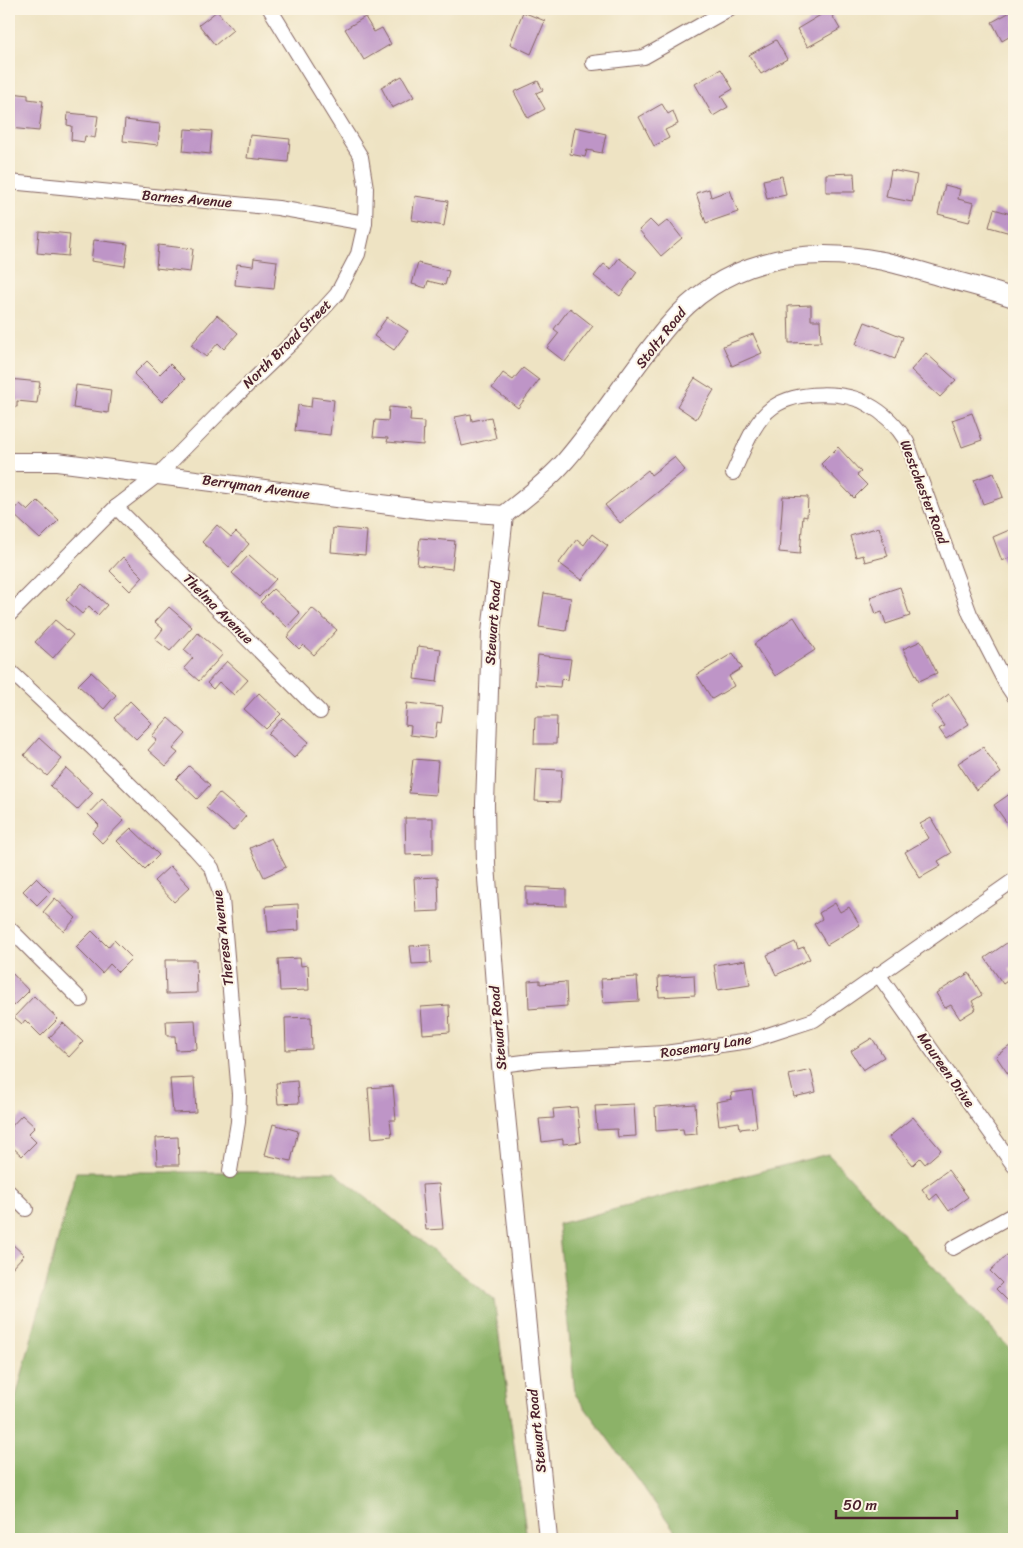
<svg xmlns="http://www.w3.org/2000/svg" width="1023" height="1548" viewBox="0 0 1023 1548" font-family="Sriracha,sans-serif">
<rect width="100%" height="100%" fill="#fcf5e5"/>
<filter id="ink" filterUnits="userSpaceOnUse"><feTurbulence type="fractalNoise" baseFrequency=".02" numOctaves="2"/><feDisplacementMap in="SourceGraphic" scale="10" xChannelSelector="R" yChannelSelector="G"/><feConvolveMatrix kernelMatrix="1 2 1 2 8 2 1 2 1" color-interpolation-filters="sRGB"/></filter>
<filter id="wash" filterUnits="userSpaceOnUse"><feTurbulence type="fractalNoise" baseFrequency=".0096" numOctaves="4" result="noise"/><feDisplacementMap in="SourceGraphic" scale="20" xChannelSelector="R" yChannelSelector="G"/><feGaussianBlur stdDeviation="1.12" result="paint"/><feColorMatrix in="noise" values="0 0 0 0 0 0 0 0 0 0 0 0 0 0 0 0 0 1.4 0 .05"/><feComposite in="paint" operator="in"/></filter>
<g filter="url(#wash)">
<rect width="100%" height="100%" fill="#eee3c3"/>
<g fill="#8cb268" stroke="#6b684a">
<polygon points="828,1154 1014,1353 1014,1539 681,1539 575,1394 558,1224"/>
<polygon points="76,1172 334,1172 494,1300 527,1539 9,1539 9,1423"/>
</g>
<g id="blocks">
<g fill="#be95c7">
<polygon points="829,10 840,29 808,47 797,29"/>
<polygon points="1014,10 1014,34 1002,41 992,22"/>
<polygon points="217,11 233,30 215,45 199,25"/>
<polygon points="523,12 545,21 531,54 510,44"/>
<polygon points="365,17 374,32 382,28 391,44 364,60 345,29"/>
<polygon points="776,40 787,59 761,74 749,55"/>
<polygon points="721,69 733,89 721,96 728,107 713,116 695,84"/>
<polygon points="402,76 414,97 392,108 381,87"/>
<polygon points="538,81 543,90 536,93 545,109 528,118 514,92"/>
<polygon points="12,93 28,95 28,99 43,101 39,131 9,128"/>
<polygon points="662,104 668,114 673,111 678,124 665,130 669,138 654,146 639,117"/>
<polygon points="68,113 98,116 95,138 85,136 84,142 71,140 72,126 67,125"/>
<polygon points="125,120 160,124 158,145 123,141"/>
<polygon points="575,127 606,134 602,153 587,150 585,157 570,154"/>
<polygon points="185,129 212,131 210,154 183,151"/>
<polygon points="250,135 290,139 288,162 247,158"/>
<polygon points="891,170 917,175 912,202 886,197"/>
<polygon points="854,173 855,192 826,192 826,174"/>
<polygon points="782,176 786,195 767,199 763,180"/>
<polygon points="945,185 960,189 958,199 974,203 969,222 938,214"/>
<polygon points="709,189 711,197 730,190 738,212 706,223 696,193"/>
<polygon points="415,196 448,201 444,226 412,220"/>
<polygon points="994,209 1014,215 1014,234 989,227"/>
<polygon points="650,220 658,228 668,220 682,238 661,256 639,230"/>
<polygon points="39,231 70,234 68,256 37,253"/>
<polygon points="94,240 128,244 125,266 91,261"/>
<polygon points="158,245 193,249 190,272 156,268"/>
<polygon points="254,258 277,261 274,289 235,285 237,264 253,266"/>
<polygon points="619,258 637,272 620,296 594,276 604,264 611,269"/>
<polygon points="418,263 449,271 445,285 428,281 426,288 412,284"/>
<polygon points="811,305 811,320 820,320 821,342 789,343 788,306"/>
<polygon points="570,308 593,326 565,362 547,348 559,333 554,329"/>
<polygon points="217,315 238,333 224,349 218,343 206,357 191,345"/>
<polygon points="387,317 408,331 394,350 374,336"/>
<polygon points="865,322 903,337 895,359 856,344"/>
<polygon points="753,334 762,353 732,366 723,346"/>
<polygon points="926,353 956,380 940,397 911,370"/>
<polygon points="147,361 160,374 170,364 185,379 162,402 134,374"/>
<polygon points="523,368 539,380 518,408 492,388 503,373 513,380"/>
<polygon points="695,378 714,390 696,419 677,406"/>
<polygon points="9,379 40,382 37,403 17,401 17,407 9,406"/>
<polygon points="76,385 111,390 108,413 73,408"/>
<polygon points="312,397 334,400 330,435 295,431 298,405 311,407"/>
<polygon points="389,407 411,409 410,421 424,422 423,445 387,442 388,438 373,437 375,420 388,421"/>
<polygon points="972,413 982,440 962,447 952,420"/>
<polygon points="471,414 472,421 491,417 496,438 462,446 455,417"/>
<polygon points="838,447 861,472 857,475 867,485 854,498 821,464"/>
<polygon points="674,457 685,470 620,523 605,505 648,470 651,475"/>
<polygon points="994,473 1003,497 983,504 974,480"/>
<polygon points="783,496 808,497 807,517 803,516 800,554 779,552"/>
<polygon points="38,501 59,520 40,539 12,513 20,504 28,511"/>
<polygon points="217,525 231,537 236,532 249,544 229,567 202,542"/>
<polygon points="879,527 888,556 865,562 863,555 856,557 850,536"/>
<polygon points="333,528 367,531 365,555 331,552"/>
<polygon points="1014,528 1014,556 1002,561 993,537"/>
<polygon points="592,534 608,546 582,580 559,563 577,539 584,545"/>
<polygon points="420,538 455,541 452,569 417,565"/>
<polygon points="249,555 276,579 259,597 232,573"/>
<polygon points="123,557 143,577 130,591 110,571"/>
<polygon points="82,583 107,605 98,615 89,606 82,614 66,600"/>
<polygon points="900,587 910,616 886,624 882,612 876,614 870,597"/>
<polygon points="273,589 300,613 287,627 260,602"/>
<polygon points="544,593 571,598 566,631 539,627"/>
<polygon points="169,607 192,627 170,651 155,639 163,629 155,622"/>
<polygon points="312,608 337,630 314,655 303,645 299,649 287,637"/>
<polygon points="794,617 815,650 775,676 754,644"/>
<polygon points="55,620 73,635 53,658 35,642"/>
<polygon points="198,633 223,654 199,681 184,668 193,658 184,650"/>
<polygon points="921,641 937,673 919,681 903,649"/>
<polygon points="418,646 441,649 437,682 414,679"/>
<polygon points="733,653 742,668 729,676 734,686 712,699 697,675"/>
<polygon points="538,655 571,659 568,680 561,679 560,687 535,685"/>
<polygon points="227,661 248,680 234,695 219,682 213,689 207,683"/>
<polygon points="91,672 116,695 104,709 78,685"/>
<polygon points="259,693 281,714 266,729 244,709"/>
<polygon points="949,694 969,724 946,739 939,729 944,726 931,707"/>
<polygon points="130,701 152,723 136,739 114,718"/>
<polygon points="407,703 443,707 441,723 437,722 435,738 410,735 411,726 405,725"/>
<polygon points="535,717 557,717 556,744 534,744"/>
<polygon points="168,718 186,734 173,749 178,753 166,766 148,750 157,740 152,736"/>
<polygon points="283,718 309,742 294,758 268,734"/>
<polygon points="39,738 62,759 47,776 24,755"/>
<polygon points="983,747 1001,773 976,790 958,763"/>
<polygon points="413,759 438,761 435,795 409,793"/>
<polygon points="189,766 210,785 197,799 176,779"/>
<polygon points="66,768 93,793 77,810 50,786"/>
<polygon points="537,769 562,770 560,802 535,801"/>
<polygon points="1014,791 1014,829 1012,830 994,805"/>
<polygon points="219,793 246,816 233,831 206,808"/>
<polygon points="102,799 124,820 102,843 92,833 99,825 88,814"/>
<polygon points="405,818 433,818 433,854 406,855"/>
<polygon points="931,818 951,853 938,861 941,866 920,878 905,852 929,838 920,824"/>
<polygon points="131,828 159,855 145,869 117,841"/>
<polygon points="271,838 286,867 264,877 250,848"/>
<polygon points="170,866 190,887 174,902 154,881"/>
<polygon points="438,877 439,911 416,912 414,878"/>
<polygon points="36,878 50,892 37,905 23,891"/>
<polygon points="526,887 566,889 566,906 526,905"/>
<polygon points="55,898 76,918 64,931 43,912"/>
<polygon points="835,903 840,912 849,907 860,925 827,945 814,924 822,919 819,913"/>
<polygon points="298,904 299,930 268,932 266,906"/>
<polygon points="92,931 108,947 114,940 132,958 118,972 110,964 102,973 76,947"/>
<polygon points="1014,938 1014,966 1009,969 1014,976 1003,984 985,958"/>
<polygon points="795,942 798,949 804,947 810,959 776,975 767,955"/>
<polygon points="430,945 431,963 412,964 410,946"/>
<polygon points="300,958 301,966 308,965 309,990 280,991 278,959"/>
<polygon points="165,960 196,960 197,993 166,994"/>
<polygon points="746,960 750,985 718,990 714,965"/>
<polygon points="9,970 29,991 14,1006 9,1000"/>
<polygon points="969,973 982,995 972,1001 976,1009 960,1019 951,1005 945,1008 936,993"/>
<polygon points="694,975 695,995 659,997 658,977"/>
<polygon points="637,977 639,1001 603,1003 601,979"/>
<polygon points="540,980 540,984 566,982 567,1006 529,1009 528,981"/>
<polygon points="34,996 58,1019 41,1036 25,1020 22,1024 14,1017"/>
<polygon points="449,1005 450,1032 423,1034 421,1007"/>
<polygon points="311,1017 312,1049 286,1050 285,1018"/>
<polygon points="195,1020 197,1049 176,1050 175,1036 167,1036 166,1021"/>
<polygon points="63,1023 83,1042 69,1057 49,1038"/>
<polygon points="872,1038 884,1057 863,1070 851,1051"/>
<polygon points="1014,1043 1014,1083 996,1056"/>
<polygon points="811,1070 816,1092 794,1097 789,1075"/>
<polygon points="194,1078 196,1112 173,1113 170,1079"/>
<polygon points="297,1081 299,1103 278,1104 276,1083"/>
<polygon points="393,1086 396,1120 390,1120 392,1136 372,1138 368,1088"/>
<polygon points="752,1090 757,1127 740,1129 739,1122 719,1125 716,1102 732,1099 731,1093"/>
<polygon points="634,1104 636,1136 618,1137 617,1129 597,1130 595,1106"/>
<polygon points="695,1104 697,1134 684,1135 683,1129 656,1131 655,1107"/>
<polygon points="577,1107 581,1142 563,1144 563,1139 542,1142 539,1119 554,1118 553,1109"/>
<polygon points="22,1115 35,1127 28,1134 36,1142 22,1156 9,1144 9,1129"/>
<polygon points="913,1117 941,1150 925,1164 920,1158 913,1165 889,1137"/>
<polygon points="273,1124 298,1131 291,1161 265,1155"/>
<polygon points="178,1137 179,1165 157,1165 156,1138"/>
<polygon points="948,1170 968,1197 949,1211 937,1194 930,1200 922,1189"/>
<polygon points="439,1184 443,1229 426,1230 422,1185"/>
<polygon points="9,1241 24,1255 9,1271"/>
<polygon points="1009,1253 1014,1259 1013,1306 996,1289 1002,1283 990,1271"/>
</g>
</g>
</g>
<g filter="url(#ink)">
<use href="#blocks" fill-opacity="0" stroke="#836460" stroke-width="1"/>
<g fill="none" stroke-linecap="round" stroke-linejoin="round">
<g stroke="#836460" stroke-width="16">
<g id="minor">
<polyline points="593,63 644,57 729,9"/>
<polyline points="9,182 278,208 365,223"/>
<path d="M733,473C743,452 753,421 773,407C796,391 845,390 869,405C886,414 897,426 907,442L970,614L1006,684L1014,696"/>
<polyline points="116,507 320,712"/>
<polyline points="9,615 116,507 159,474 229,403 299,336 337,294 358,254 365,223 366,188 361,157 270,9"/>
<polyline points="9,670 103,758 195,849 212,868 222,899 239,1094 238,1122 230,1171"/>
<polyline points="9,928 81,1000"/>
<polyline points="878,974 1014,1166"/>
<polyline points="501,1065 539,1060 665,1053 749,1041 814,1020 1014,880"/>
<polyline points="9,1192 26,1209"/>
<polyline points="953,1248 1014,1214"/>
</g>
</g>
<g stroke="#836460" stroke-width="20">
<g id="tertiary">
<polyline points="9,462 57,462 428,510 504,515"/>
<polyline points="504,515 491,633 485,804 486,865 501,1065 548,1539"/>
<path d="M504,515C525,498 548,481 566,460C602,418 631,370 667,327C722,260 800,245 883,261C901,265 920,271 938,276C963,283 989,289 1014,298"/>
</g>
</g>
<use href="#minor" stroke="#fff" stroke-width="14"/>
<use href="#tertiary" stroke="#fff" stroke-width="18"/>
</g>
</g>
<g text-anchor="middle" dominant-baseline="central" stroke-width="4" stroke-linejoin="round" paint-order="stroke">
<g font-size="14" fill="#4a1f2b" stroke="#fcf5e5">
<text transform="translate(187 199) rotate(5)">Barnes Avenue</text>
<text transform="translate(661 338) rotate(-52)">Stoltz Road</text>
<text transform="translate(287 344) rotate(-45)">North Broad Street</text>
<text transform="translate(256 487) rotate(8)">Berryman Avenue</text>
<text transform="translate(924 492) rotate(69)">Westchester Road</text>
<text transform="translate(218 609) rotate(45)">Thelma Avenue</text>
<text transform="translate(493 623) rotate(-86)">Stewart Road</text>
<text transform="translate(223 938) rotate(-97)">Theresa Avenue</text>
<text transform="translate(498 1028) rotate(-95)">Stewart Road</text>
<text transform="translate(706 1046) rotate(-9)">Rosemary Lane</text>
<text transform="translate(946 1070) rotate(55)">Maureen Drive</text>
<text transform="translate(537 1431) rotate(-96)">Stewart Road</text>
</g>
</g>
<rect width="1023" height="1548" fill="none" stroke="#fcf5e5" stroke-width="30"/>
<path d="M836 1510v8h121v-8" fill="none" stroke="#4a1f2b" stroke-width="2.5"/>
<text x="843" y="1510" font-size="15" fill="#4a1f2b" stroke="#fcf5e5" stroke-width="4" paint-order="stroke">50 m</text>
</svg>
